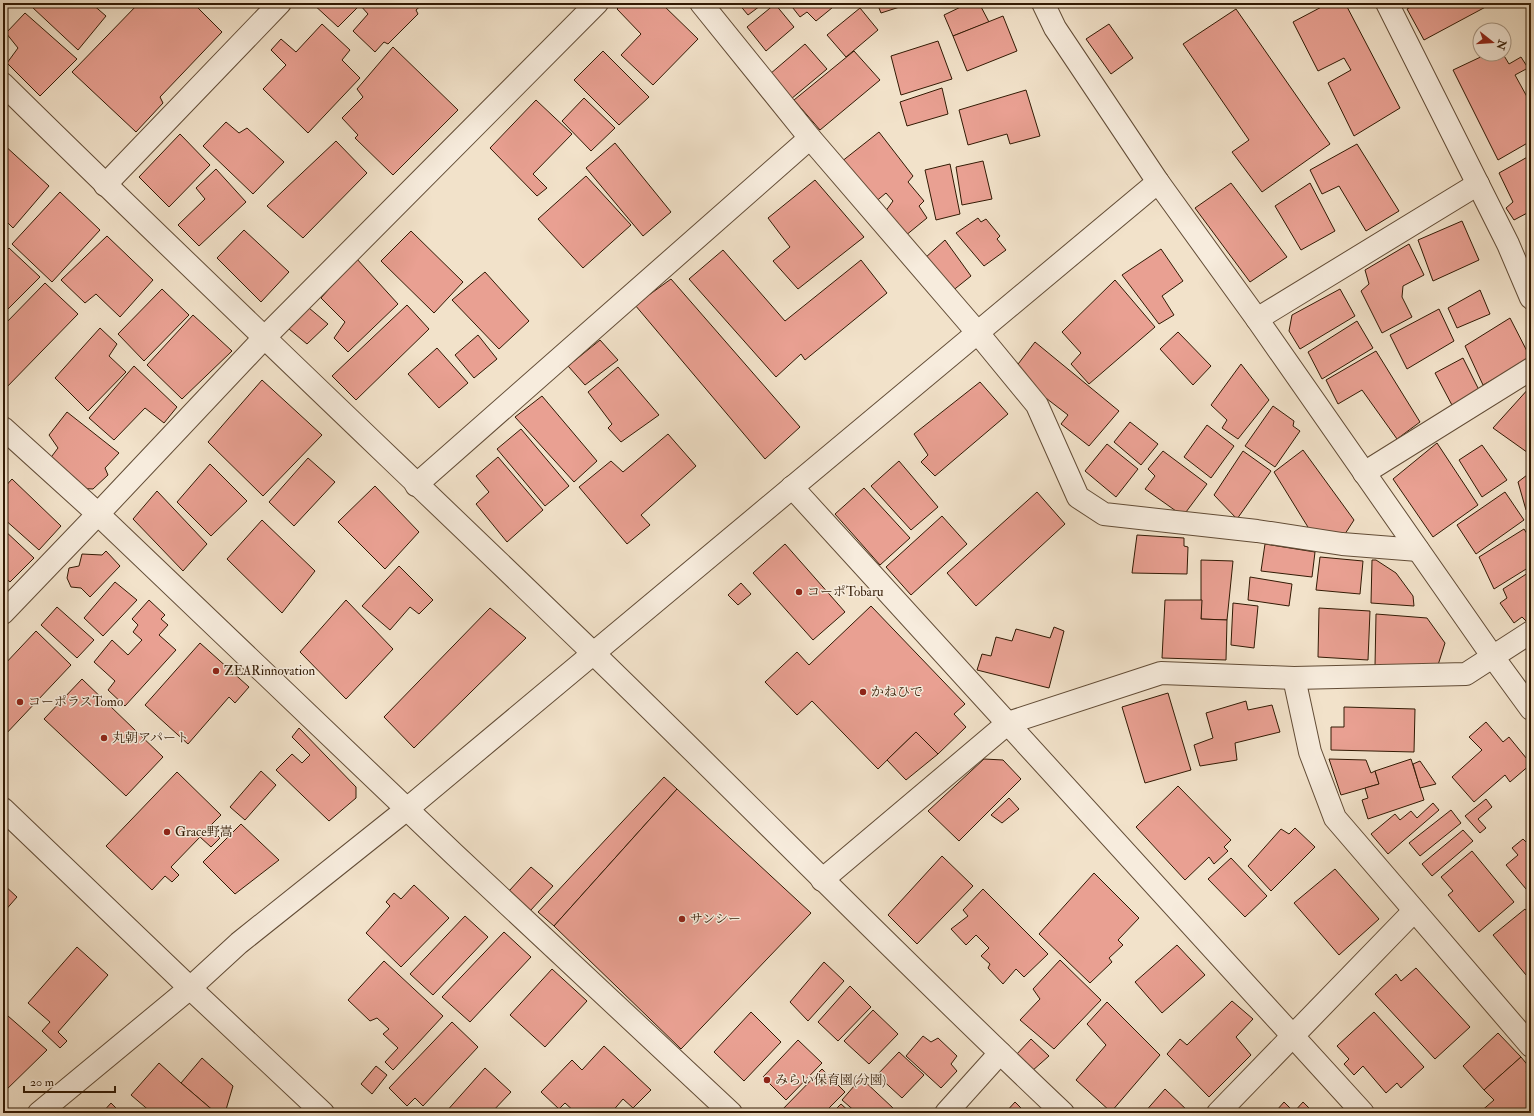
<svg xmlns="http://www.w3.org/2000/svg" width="1534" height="1116" viewBox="0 0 1534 1116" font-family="'IM FELL Double Pica','Noto Serif JP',serif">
<rect width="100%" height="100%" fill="#f2e2ca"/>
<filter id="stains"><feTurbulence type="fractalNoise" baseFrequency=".005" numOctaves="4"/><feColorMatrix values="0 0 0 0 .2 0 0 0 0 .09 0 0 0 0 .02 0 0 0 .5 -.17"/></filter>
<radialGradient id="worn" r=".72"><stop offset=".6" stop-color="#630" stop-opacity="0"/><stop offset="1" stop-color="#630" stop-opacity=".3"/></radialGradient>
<g fill="#e9a092" stroke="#321a04">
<polygon points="35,3 91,3 106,16 78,50 32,7"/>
<polygon points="139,3 193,3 222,32 160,97 163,103 136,132 72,72"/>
<polygon points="312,3 424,3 416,10 418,14 388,44 384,42 375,52 353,31 368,14 360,5 338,27"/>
<polygon points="623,3 661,3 698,39 653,85 621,55 641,34 617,9"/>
<polygon points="738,3 764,3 748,15"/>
<polygon points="789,3 838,3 816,21 807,12 800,17"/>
<polygon points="877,3 912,3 881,13"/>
<polygon points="969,3 979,3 989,22 953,36 944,15"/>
<polygon points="1329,3 1345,3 1400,108 1354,136 1328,83 1351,70 1344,58 1318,71 1293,22"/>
<polygon points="1418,3 1493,3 1424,40 1407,9"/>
<polygon points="775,4 794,27 766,51 747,27"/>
<polygon points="860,8 878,30 846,57 827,35"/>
<polygon points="1236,9 1330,144 1262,192 1232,152 1249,140 1183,44"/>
<polygon points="25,13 77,59 40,96 7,63 18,48 6,33"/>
<polygon points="1003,16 1017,51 967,71 953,36"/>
<polygon points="322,24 350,50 342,60 360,78 308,133 263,89 286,65 271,50 281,39 296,52"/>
<polygon points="1109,24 1133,58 1111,74 1086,39"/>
<polygon points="938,41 952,79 901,95 891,56"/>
<polygon points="805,44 827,69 791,99 770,74"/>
<polygon points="393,47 458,110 393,175 355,138 358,135 342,118 363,97 357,89"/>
<polygon points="603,51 649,97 619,125 574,80"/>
<polygon points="854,51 880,80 820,130 794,100"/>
<polygon points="1487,54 1503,54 1509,64 1521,57 1528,68 1515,75 1531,104 1531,141 1498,160 1453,70"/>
<polygon points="942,88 948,114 907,126 900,102"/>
<polygon points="1026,90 1040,136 1010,144 1007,134 968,145 959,110"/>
<polygon points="584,98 615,128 591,151 562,121"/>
<polygon points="536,100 572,134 533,174 547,188 537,196 490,148"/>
<polygon points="226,122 239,133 247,128 284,162 253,194 203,146"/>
<polygon points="879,132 913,176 908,182 924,201 919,206 927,218 905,236 885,212 893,201 886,193 874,203 841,162"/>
<polygon points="180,134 210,165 169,207 139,177"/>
<polygon points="336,141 367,173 303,238 267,206"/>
<polygon points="615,143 671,212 643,236 586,168"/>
<polygon points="3,144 49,186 13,228 3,218"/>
<polygon points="1357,144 1399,211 1366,231 1339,186 1322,194 1310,170"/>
<polygon points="1531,155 1531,211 1514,220 1506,208 1513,202 1499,173"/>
<polygon points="983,161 992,199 962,205 956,167"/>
<polygon points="950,164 960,214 936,220 925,170"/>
<polygon points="216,169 246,202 199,246 178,225 205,199 196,188"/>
<polygon points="586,176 631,225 583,268 538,219"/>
<polygon points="815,180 864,237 798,289 773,261 790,247 768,218"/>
<polygon points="1231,183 1287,257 1250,282 1195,208"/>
<polygon points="1310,183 1335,231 1301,250 1275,206"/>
<polygon points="60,192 100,230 52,282 12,244"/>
<polygon points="978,218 981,222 986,219 1000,236 997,239 1006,250 984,266 956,233"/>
<polygon points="1462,221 1479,260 1433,281 1418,240"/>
<polygon points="244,230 289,272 261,302 217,258"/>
<polygon points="411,231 463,282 434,313 381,261"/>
<polygon points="107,236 153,280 120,317 96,294 85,303 61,280"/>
<polygon points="945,240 971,276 951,292 925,258"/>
<polygon points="1409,244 1424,275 1403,286 1402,297 1412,317 1382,333 1361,291 1369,284 1365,270"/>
<polygon points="9,248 40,277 3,314 3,254"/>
<polygon points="1161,249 1183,281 1162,296 1174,315 1159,324 1122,275"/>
<polygon points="723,250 785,321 861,260 887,293 805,360 801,354 776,377 689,279"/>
<polygon points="356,258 398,304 348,352 334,338 345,322 321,298"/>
<polygon points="485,272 529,321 499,349 452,300"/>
<polygon points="671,279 800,427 765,459 635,305"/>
<polygon points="1115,280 1155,327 1089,384 1071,364 1081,353 1062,332"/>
<polygon points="45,283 78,314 3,391 3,326"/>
<polygon points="162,289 189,315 144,361 118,334"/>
<polygon points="1340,289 1355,316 1300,349 1289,331 1292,315"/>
<polygon points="1480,290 1490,314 1457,328 1448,308"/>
<polygon points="407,305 429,329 356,400 332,376"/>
<polygon points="309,308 328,324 307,344 289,329"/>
<polygon points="1439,309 1454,341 1407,369 1390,335"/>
<polygon points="193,315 232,351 182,399 147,365"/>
<polygon points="1510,318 1531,359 1483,385 1465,346"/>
<polygon points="1357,321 1373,348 1322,379 1308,352"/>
<polygon points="100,328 117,344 109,356 126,372 88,411 55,378"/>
<polygon points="1178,332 1211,366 1193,385 1160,349"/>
<polygon points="478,335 497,359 474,378 455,355"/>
<polygon points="600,340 618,360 585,385 568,366"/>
<polygon points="1035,342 1119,411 1089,446 1061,424 1068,415 1012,372"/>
<polygon points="437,348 468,383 439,408 408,374"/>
<polygon points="1376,351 1420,422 1397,439 1362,390 1338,404 1326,380"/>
<polygon points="1463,358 1479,390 1453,407 1435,373"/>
<polygon points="1241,364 1269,400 1238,439 1222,428 1227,420 1211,405"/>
<polygon points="134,366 177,407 164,423 145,408 114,440 89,418"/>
<polygon points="618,367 659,415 621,442 608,428 612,424 588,392"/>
<polygon points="262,380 322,435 263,496 208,442"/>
<polygon points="980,382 1008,414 935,476 921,462 928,455 914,434"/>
<polygon points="1530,387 1531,388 1531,455 1493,428"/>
<polygon points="542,396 597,461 574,482 515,417"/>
<polygon points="1273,406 1294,421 1293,426 1300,431 1275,467 1245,446"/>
<polygon points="67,412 119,453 105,468 108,475 93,489 74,488 49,460 58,448 49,435"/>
<polygon points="1130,422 1158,444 1141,465 1114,442"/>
<polygon points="1207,425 1234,446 1211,478 1184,457"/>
<polygon points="521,429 569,486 545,506 497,449"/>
<polygon points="668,434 696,466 641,515 650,525 627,544 579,487 611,461 623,472"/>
<polygon points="1437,443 1478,505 1433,537 1393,479"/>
<polygon points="1107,444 1138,469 1116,497 1085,471"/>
<polygon points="1482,445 1507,480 1482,497 1459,460"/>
<polygon points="1303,450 1354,520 1343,537 1311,532 1274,472"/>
<polygon points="1163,451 1207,484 1183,516 1145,489 1155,476 1148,469"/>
<polygon points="1243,451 1271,471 1237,519 1214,495"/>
<polygon points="498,457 543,510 507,542 476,504 489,492 476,476"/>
<polygon points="308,458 335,482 294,526 269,502"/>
<polygon points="899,461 938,507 911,530 871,486"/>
<polygon points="210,464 247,501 211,536 177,502"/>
<polygon points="1531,474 1531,509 1526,510 1518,482 1527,475"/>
<polygon points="12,479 61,526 39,550 3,518 3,489"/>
<polygon points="375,486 419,532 385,569 338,522"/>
<polygon points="864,488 910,538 880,565 835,514"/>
<polygon points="157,491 207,544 183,571 133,519"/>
<polygon points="1037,492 1065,524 976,606 947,573"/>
<polygon points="1505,492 1524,520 1476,554 1457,525"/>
<polygon points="942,516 967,544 911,595 886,567"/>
<polygon points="262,520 315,571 282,613 227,559"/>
<polygon points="3,529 34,558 10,582 3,576"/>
<polygon points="1524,529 1531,540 1531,566 1494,589 1479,557"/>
<polygon points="1137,535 1184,538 1184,546 1188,547 1187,574 1132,573"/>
<polygon points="785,544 845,612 813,640 753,573"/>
<polygon points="1265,544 1315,552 1312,577 1261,571"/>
<polygon points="106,551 120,566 90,597 81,588 71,587 67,578 69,568 79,566 82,554 102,555"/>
<polygon points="1320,557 1363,561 1360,594 1316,590"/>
<polygon points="1201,560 1233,561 1227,620 1201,619"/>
<polygon points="1372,560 1376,560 1396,573 1413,596 1414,606 1371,603"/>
<polygon points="399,566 433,600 419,614 410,607 390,630 362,606"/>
<polygon points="1531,571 1531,618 1526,621 1522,617 1514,623 1500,603 1507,598 1503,589"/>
<polygon points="1250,577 1292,584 1289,606 1248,600"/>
<polygon points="115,582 137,600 103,636 84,618"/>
<polygon points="741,583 751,594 738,605 728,595"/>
<polygon points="149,600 165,615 161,619 168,625 159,635 176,650 125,706 108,690 115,681 94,662 112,640 128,655 142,640 133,632 138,625 132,619"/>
<polygon points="346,600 393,649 346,699 300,652"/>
<polygon points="1165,600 1202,600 1201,619 1227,620 1226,660 1162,658"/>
<polygon points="1233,603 1258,606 1254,648 1231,645"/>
<polygon points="871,606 965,704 954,714 966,727 938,754 916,732 878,769 812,701 797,715 765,682 797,652 809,665"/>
<polygon points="57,607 94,640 77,658 41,625"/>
<polygon points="490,608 526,638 414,748 384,717"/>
<polygon points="1319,608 1370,611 1368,660 1318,657"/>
<polygon points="1376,614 1427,618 1445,643 1438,665 1375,666"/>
<polygon points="1054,627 1064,631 1049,688 977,670 982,654 991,656 996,637 1012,641 1016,629 1050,638"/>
<polygon points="36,631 71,665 3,737 3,666"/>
<polygon points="200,643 249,687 235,703 229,697 188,744 145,705"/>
<polygon points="82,679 163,757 126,796 44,719"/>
<polygon points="1168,693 1191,770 1145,783 1122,707"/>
<polygon points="1246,701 1248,710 1272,705 1280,732 1235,743 1237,760 1200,766 1194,745 1213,738 1206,713"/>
<polygon points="1344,707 1415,709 1414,752 1331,750 1331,727 1344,727"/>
<polygon points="1486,722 1503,742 1509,737 1531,764 1510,782 1505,775 1474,802 1452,777 1482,750 1469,737"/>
<polygon points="299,728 356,787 356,798 329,821 276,770 292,754 302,763 310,755 292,737"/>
<polygon points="916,732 938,754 906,780 887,760"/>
<polygon points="984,759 1003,760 1021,779 959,841 928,811"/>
<polygon points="1329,759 1366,760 1371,773 1375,771 1379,784 1341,795"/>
<polygon points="1411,759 1424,800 1368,819 1362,800 1368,798 1365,788 1379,784 1375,771"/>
<polygon points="1420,761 1436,784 1420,788 1413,764"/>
<polygon points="261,771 276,785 245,820 230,807"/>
<polygon points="177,772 221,815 209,827 220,838 211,847 200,837 171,867 179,875 172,882 165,876 152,890 106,846"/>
<polygon points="664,777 677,789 554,926 538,912"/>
<polygon points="1178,786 1231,840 1224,847 1228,851 1214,864 1209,857 1185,880 1136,827"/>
<polygon points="677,789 811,913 681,1049 554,926"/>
<polygon points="1009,798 1019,809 1002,823 991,815"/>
<polygon points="1486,799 1492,807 1478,819 1486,828 1480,833 1465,816"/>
<polygon points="1433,803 1439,810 1388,854 1371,834 1395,814 1400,820 1411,811 1417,818"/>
<polygon points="1451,810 1461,823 1420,856 1409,843"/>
<polygon points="241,824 279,860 235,894 203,862"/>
<polygon points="1295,828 1315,847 1271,891 1248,866 1281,829 1289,834"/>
<polygon points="1463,830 1473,841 1432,876 1422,864"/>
<polygon points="1523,839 1527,843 1531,840 1531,895 1506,865 1518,855 1512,848"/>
<polygon points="1472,851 1514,902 1479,932 1448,895 1453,891 1441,877"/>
<polygon points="942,856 973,886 917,944 888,915"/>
<polygon points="1231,858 1267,896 1245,917 1208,879"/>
<polygon points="531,867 553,886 530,911 509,891"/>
<polygon points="1335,869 1379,919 1339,955 1294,903"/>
<polygon points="1094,873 1139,918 1118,940 1123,945 1109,958 1112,962 1090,983 1039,934"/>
<polygon points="3,884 17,897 3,913"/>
<polygon points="414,885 449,918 401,967 366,933 390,906 386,902 394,893 401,899"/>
<polygon points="983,889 1048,954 1024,977 1016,969 1003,984 988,968 990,964 981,956 989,948 976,935 966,945 951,929 968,916 963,910"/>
<polygon points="1525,909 1531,916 1531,981 1493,935"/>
<polygon points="465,916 488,937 433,995 410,974"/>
<polygon points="504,932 531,957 470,1022 442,997"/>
<polygon points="1177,945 1205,975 1162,1013 1135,982"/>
<polygon points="77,947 108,975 58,1032 67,1041 60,1048 42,1031 50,1022 28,1003"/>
<polygon points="1060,960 1101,1000 1054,1049 1020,1020 1040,999 1033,989"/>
<polygon points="384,961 443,1016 393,1070 385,1062 398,1048 383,1034 389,1029 377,1018 370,1021 348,1000"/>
<polygon points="824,962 844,981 808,1021 790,1002"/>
<polygon points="1416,968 1470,1027 1435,1059 1375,994 1396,974 1401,981"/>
<polygon points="552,969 587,1001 545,1047 510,1015"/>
<polygon points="850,986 871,1007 838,1041 818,1022"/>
<polygon points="1232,1001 1253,1019 1236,1037 1251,1055 1209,1097 1167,1054 1180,1039 1187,1045"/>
<polygon points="1107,1002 1160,1055 1111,1112 1076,1080 1106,1045 1087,1024"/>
<polygon points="873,1010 898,1034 869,1064 844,1041"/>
<polygon points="751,1012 781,1042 744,1081 714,1052"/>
<polygon points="1374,1012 1424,1067 1401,1088 1397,1083 1386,1093 1363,1066 1354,1075 1344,1064 1349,1059 1337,1046"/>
<polygon points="8,1016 47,1050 3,1093 3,1022"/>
<polygon points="452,1022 478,1047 423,1106 415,1098 407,1106 389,1088"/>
<polygon points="1498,1033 1521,1057 1484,1090 1463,1066"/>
<polygon points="923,1036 931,1042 938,1038 957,1056 951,1064 957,1071 941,1088 906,1056"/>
<polygon points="1031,1039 1049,1056 1032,1071 1015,1056"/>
<polygon points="798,1040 822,1063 786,1100 763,1077"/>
<polygon points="604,1046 651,1090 633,1108 623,1099 611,1113 576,1113 565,1103 559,1109 541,1092 572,1060 582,1070"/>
<polygon points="899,1052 924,1075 902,1098 877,1075"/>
<polygon points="1521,1057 1530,1068 1526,1071 1531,1077 1531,1110 1528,1113 1479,1113 1494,1100 1484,1090"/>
<polygon points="202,1058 233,1086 225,1113 216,1113 181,1083"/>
<polygon points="159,1063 181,1083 216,1113 152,1113 131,1095"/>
<polygon points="376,1066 387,1075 372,1094 361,1084"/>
<polygon points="485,1068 511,1092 491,1113 445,1113"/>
<polygon points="822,1069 845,1092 824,1113 779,1113"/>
<polygon points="861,1078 893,1108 888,1113 857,1113 842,1100"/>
<polygon points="1165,1089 1190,1113 1144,1113"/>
<polygon points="1015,1102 1026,1113 1005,1113"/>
<polygon points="1284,1102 1294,1112 1303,1102 1314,1113 1281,1113 1277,1110"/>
<polygon points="111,1103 121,1113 102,1113"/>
<polygon points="841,1104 851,1113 832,1113"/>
</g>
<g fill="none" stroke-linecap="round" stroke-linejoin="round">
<g stroke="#624c36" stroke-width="24">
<g id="minor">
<polyline points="701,3 810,138 977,332 1037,405 1078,497 1104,514 1257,531 1342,544 1418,550"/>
<polyline points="1387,3 1508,244 1531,298"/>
<path d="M3,84C197,275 395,462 591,651C749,804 903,962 1063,1113"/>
<polyline points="105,185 280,3"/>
<polyline points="1257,319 1478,184"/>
<polyline points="3,428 98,514 455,855 731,1113"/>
<polyline points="1364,473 1531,369"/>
<polyline points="416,485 810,138"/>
<polyline points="792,487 1363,1113"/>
<polyline points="3,613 98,514 265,337 597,3"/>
<polyline points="1294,678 1310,752 1335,818 1531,1046"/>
<polyline points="822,880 1008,723 1161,673 1294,678 1466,674 1531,632"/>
<polyline points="946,1113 1000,1053"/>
<polyline points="1218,1113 1414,911"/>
</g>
</g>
<g stroke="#624c36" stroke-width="24">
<g id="tertiary">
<polyline points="1043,3 1055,28 1158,182 1257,319 1493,657 1531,709"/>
<polyline points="3,809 190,988 323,1113"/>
<polyline points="39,1113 190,988 239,943 407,809 1158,182"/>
</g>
</g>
<use href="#minor" stroke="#f7ecdd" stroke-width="22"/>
<use href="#tertiary" stroke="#f7ecdd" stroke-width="22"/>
</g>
<g fill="#8f2418" stroke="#f7ecdd" stroke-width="1.5">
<circle cx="799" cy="592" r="4"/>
<circle cx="216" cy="671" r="4"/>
<circle cx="863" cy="692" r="4"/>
<circle cx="20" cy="702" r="4"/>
<circle cx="104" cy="738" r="4"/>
<circle cx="167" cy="832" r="4"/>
<circle cx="682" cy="919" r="4"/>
<circle cx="767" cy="1080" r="4"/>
</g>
<g text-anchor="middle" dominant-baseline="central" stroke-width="3" stroke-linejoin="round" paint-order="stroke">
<g font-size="13" fill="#321a04" stroke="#f7ecdd" text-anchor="start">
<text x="807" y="592">コーポTobaru</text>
<text x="224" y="671">ZEARinnovation</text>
<text x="871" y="692">かねひで</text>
<text x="28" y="702">コーポラスTomo</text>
<text x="112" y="738">丸朝アパート</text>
<text x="175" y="832">Grace野嵩</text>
<text x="690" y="919">サンシー</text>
<text x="775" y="1080">みらい保育園(分園)</text>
</g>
</g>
<rect width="1534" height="1116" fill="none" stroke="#f2e2ca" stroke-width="16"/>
<rect x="4" y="4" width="1526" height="1108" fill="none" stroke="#321a04" stroke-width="2"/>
<rect x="8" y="8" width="1518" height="1100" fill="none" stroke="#321a04"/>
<g transform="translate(1492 42) rotate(107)"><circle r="19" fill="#f7ecdd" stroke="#a89886"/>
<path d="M0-3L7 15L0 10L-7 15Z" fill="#8f2418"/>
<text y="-6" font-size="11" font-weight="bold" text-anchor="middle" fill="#321a04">N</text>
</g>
<path d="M24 1086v6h91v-6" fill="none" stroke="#321a04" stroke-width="2"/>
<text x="30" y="1086" font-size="12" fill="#321a04" stroke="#f7ecdd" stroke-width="3" paint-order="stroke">20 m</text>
<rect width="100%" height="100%" filter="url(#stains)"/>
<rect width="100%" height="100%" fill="url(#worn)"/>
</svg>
